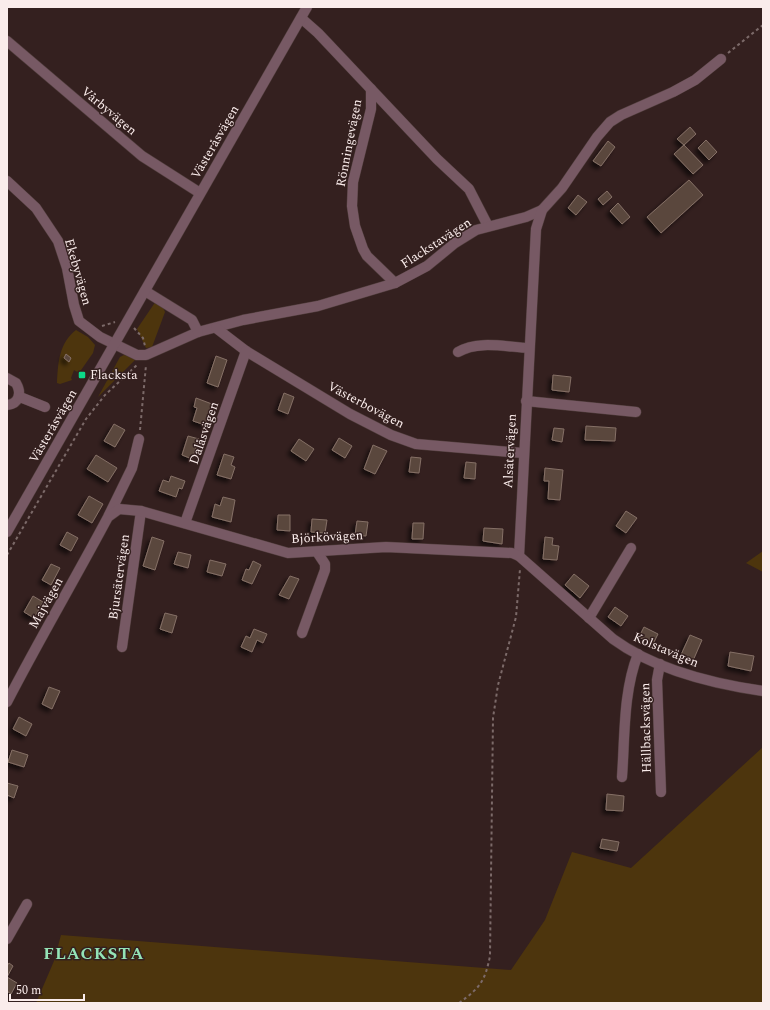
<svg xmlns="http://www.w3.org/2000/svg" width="770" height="1010" viewBox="0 0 770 1010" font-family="Spectral,serif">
<defs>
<filter id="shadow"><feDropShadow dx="-3.5" dy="3.5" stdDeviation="2" flood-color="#0009"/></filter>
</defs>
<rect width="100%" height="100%" fill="#34201f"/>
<g fill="#4d350d">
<polygon points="156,301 160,301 165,312 152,347 146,348 137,329"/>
<path d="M76,330L88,337L95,345L93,353L79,373L74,370L71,378L72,380L60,384L57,383C58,363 59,343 76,330Z"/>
<polygon points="124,355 136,359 98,397 120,357"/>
<polygon points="763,551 763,572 746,563"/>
<polygon points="763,747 763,1003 36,1003 54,961 61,935 511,970 545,920 572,852 631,868"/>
</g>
<g fill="#5a473d" stroke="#857066" filter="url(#shadow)">
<polygon points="690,127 696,134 684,145 677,139"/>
<polygon points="706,140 717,152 709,160 698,148"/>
<polygon points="608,141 615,147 601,166 593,161"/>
<polygon points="684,145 703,165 693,174 674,154"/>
<polygon points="689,180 703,195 661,233 647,217"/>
<polygon points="607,191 612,197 603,205 598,199"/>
<polygon points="578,195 587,202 576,215 568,208"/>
<polygon points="618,203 630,217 622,224 610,211"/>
<polygon points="66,354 71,358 69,362 64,358"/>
<polygon points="216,356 227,360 218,387 207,383"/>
<polygon points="553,375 571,377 569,392 552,390"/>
<polygon points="284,393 294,397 288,414 278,410"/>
<polygon points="196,398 212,404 205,425 193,421 197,408 194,407"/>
<polygon points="114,424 125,430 115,447 104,441"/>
<polygon points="586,426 616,428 615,441 585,440"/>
<polygon points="554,428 564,429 562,442 552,440"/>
<polygon points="188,436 199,439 192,459 182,455"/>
<polygon points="339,438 352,446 345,458 332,450"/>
<polygon points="299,439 314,449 306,461 291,451"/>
<polygon points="373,445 387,451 375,474 364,469"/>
<polygon points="224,454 234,457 231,465 235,467 231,479 217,475"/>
<polygon points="96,455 117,468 108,482 87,469"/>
<polygon points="411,457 421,458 419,473 409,472"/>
<polygon points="466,462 476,463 475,479 464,478"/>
<polygon points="545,468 563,470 560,500 548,499 549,481 544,481"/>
<polygon points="171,476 185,481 182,489 179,488 176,497 159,491 163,480 169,482"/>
<polygon points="89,496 103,504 92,523 78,515"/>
<polygon points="223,497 235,500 231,522 212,517 215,504 220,506"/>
<polygon points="626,511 637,518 626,533 616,526"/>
<polygon points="278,515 290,515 290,531 277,530"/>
<polygon points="312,519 327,520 325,533 311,532"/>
<polygon points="357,521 368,522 366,536 355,535"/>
<polygon points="413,523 424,523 423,539 412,539"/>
<polygon points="484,528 503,529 502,544 483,541"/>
<polygon points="67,532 78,538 71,551 60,545"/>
<polygon points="152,537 164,541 155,570 143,566"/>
<polygon points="545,537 553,538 552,545 559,546 557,560 543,559"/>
<polygon points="178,552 191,555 188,568 174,564"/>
<polygon points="210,560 226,564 222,576 207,572"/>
<polygon points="253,561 261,565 252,584 242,580 246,569 249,570"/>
<polygon points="51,564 60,568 51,585 42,580"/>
<polygon points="574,574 589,586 580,598 565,585"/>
<polygon points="290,576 299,579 289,599 279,595"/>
<polygon points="33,596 43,602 34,618 24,612"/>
<polygon points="615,607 628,616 621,626 608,617"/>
<polygon points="165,613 177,616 172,633 160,629"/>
<polygon points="644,627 658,634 653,644 639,637"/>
<polygon points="254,629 267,634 263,643 257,640 252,652 241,647 246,636 250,638"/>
<polygon points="690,635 702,640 692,663 680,657"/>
<polygon points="730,652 754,656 751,671 728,666"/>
<polygon points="49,687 60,691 52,709 42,704"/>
<polygon points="19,717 32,724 26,736 13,729"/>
<polygon points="12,750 28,755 24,767 8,762"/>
<polygon points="7,783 18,786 14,798 7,795"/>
<polygon points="607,794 624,796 623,811 606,810"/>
<polygon points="602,839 619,842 617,851 600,848"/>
<polygon points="9,963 13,966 7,977 7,966"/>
<polygon points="7,977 17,983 11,994 7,991"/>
</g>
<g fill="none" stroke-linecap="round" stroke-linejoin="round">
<g stroke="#503d3c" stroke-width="11">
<g id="minor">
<polyline points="301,18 318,33 437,159 469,189 488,226"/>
<polyline points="7,41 142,156 200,193"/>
<polyline points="371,89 371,109 353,182 352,206 355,226 363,249 367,256 395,283"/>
<polyline points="7,181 36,208 58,241 67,268 74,305 79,321 100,337 137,355 146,355 198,332 243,320 318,306 395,283 427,266 455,243 476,230 526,217 542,210 562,188 597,137 610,122 621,115 673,92 695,80 721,59"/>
<polyline points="145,291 192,320 198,332"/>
<polyline points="216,328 246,351 350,414 391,435 416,444 523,453"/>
<path d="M458,352C478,340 506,347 529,348"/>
<path d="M7,378L16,383C22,393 19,404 7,405"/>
<polyline points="20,397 45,407"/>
<polyline points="526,401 636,412"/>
<polyline points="109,515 132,468 139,439"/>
<polyline points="185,523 246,351"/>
<polyline points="7,532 307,7"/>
<polyline points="519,556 536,229 542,210"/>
<polyline points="589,618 631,548"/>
<polyline points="302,633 325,570 325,564 317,552"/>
<polyline points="122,647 141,511"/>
<polyline points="660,664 657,680 661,792"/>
<path d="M7,702C39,640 75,579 108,517L119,509L141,511L288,553L386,547L512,553L519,556L613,639C654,669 714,684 763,691"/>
<path d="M622,777C625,736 623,692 638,654"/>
<polyline points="7,939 27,904"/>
</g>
</g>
<g stroke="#7c6a69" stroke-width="2" stroke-dasharray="3 3" stroke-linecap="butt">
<polyline points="728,53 763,25"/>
<polyline points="102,326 115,322"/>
<polyline points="134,328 143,338 145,346"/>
<polyline points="140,430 146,365"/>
<polyline points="7,555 86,419 105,395 138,364"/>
<path d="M459,1003C480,988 485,981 490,956L493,718L498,685L516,617L520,569"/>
</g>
<use href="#minor" stroke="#775964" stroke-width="10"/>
</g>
<rect fill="#0cd98a" stroke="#34201f" stroke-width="1.5" x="78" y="371" width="8" height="8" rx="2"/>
<g text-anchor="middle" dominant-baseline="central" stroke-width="3" stroke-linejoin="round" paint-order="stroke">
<g font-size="13" fill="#faeceb" stroke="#34201f">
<text transform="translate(109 111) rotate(40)">Vårbyvägen</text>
<text transform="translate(215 142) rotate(-60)">Västeråsvägen</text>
<text transform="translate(349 143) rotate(-79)">Rönningevägen</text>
<text transform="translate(436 243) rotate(-33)">Flackstavägen</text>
<text transform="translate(78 272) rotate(74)">Ekebyvägen</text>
<text transform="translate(366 405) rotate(28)">Västerbovägen</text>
<text transform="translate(53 426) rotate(-60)">Västeråsvägen</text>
<text transform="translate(204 433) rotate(-71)">Dalåsvägen</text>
<text transform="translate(510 451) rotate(-87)">Alsätervägen</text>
<text transform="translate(327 537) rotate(-3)">Björkövägen</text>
<text transform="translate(119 577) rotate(-82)">Bjursätervägen</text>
<text transform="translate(46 603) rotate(-61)">Majvägen</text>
<text transform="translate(666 650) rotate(23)">Kolstavägen</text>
<text transform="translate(646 728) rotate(-91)">Hällbacksvägen</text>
</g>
<g font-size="13" fill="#faeceb" stroke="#34201f" text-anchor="start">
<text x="90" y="375">Flacksta</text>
</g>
<g font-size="17" font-weight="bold" letter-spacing="1" fill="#94e3b6" stroke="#34201f">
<text x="94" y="954">FLACKSTA</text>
</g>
</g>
<rect width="770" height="1010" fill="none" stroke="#faeceb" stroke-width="16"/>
<path d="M10 994v6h74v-6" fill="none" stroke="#faeceb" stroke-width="2"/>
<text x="16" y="994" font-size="12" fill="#faeceb" stroke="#34201f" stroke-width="3" paint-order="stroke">50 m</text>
</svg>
